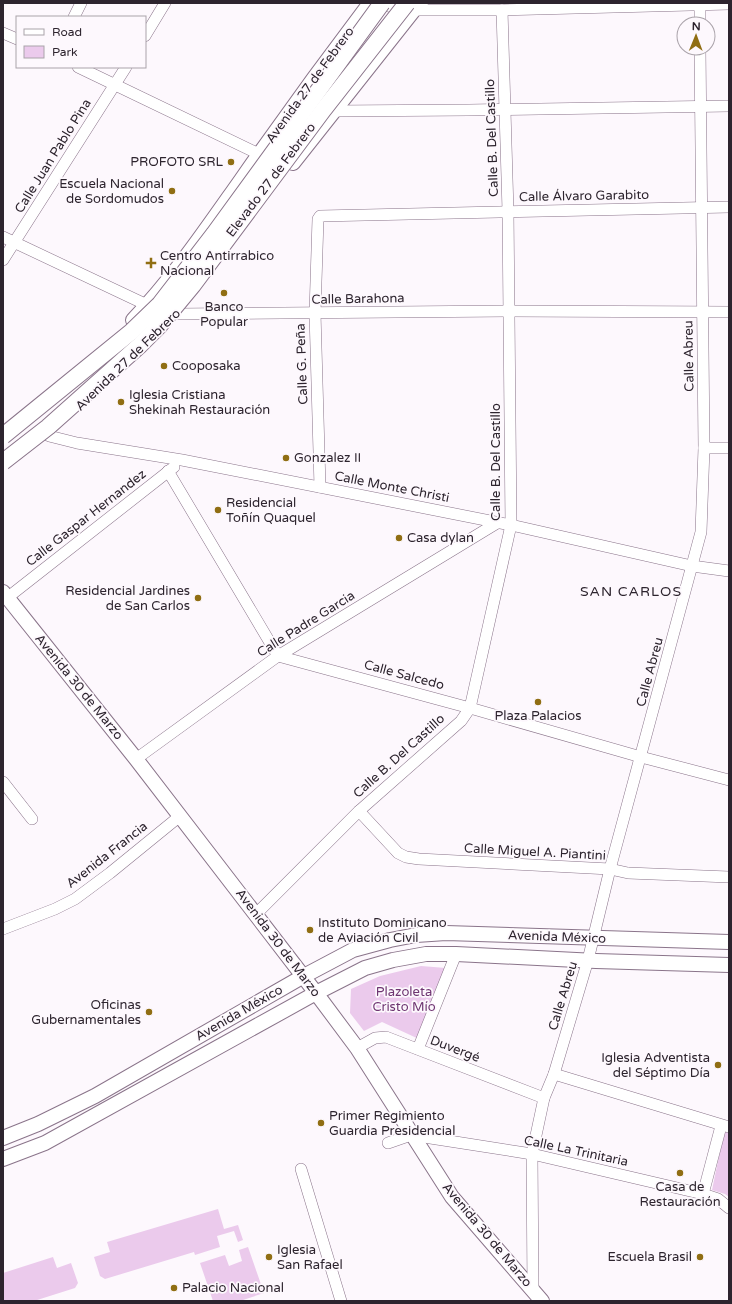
<svg xmlns="http://www.w3.org/2000/svg" width="732" height="1304" viewBox="0 0 732 1304" font-family="'Varela Round',sans-serif">
<rect width="100%" height="100%" fill="#fdf8fd"/>
<g fill="#ebcaec">
<polygon points="421,966 446,968 421,1040 382,1022 364,1031 350,1013 351,989 380,976"/>
<polygon points="724,1132 729,1133 729,1197 725,1194 712,1190"/>
<polygon points="218,1209 224,1229 238,1225 243,1240 238,1242 234,1231 217,1236 220,1247 195,1255 194,1252 105,1279 100,1276 94,1257 110,1252 107,1242"/>
<polygon points="248,1247 264,1293 240,1301 213,1301 200,1263 225,1255 229,1266 242,1261 239,1250"/>
<polygon points="53,1257 57,1268 71,1263 78,1283 75,1288 34,1301 3,1301 3,1273"/>
</g>
<g fill="none" stroke-linecap="round" stroke-linejoin="round">
<g stroke="#8a748a" stroke-width="12">
<g id="minor">
<polyline points="700,3 700,24"/>
<polyline points="375,4 414,10 502,10 729,4"/>
<polyline points="74,17 81,3"/>
<polyline points="3,33 17,39"/>
<polyline points="145,36 165,3"/>
<polyline points="78,67 259,154"/>
<polyline points="333,111 469,110 729,106"/>
<polyline points="3,237 147,305 178,314 508,311 729,312"/>
<polyline points="3,260 126,67"/>
<polyline points="49,436 77,443 182,460 511,525 692,566 729,571"/>
<polyline points="704,448 729,448"/>
<polyline points="168,471 278,656 470,708 641,757 729,780"/>
<polyline points="320,487 315,313 318,219 320,216 729,207"/>
<polyline points="7,598 174,467"/>
<polyline points="136,759 278,656 497,523"/>
<polyline points="3,782 32,819"/>
<polyline points="359,811 398,853 406,857 419,859 610,869 628,873 729,877"/>
<polyline points="256,914 359,811 461,721 470,708 511,525 508,211 502,10"/>
<polyline points="3,929 55,909 75,899 110,873 180,816"/>
<polyline points="357,1048 375,1038 386,1037 544,1098"/>
<polyline points="418,1049 456,954"/>
<polyline points="554,1074 729,1127"/>
<polyline points="388,1143 411,1135 532,1154 703,1194 718,1199 729,1208"/>
<polyline points="301,1169 341,1301"/>
<polyline points="703,1194 721,1126"/>
<polyline points="533,1290 532,1154 544,1098 554,1074 588,960 610,869 701,532 704,448 700,48"/>
</g>
</g>
<g stroke="#8a748a" stroke-width="16">
<g id="major">
<polyline points="293,163 414,10 421,3"/>
<path d="M133,320C174,277 207,228 241,180C283,120 326,61 370,3"/>
<polyline points="3,592 136,759 316,993 357,1048 452,1197 542,1301"/>
<polyline points="3,1138 38,1124 95,1096 302,977 353,950 390,940 416,935 446,933 729,942"/>
<polyline points="3,1159 45,1143 316,993 365,968 393,960 426,954 456,954 596,961 729,965"/>
</g>
</g>
<use href="#minor" stroke="#fff" stroke-width="11"/>
<use href="#major" stroke="#fff" stroke-width="14"/>
<g stroke="#8a748a" stroke-width="18" stroke-linecap="butt">
<g id="highway-bridge">
<polyline points="3,436 131,332 160,304 214,234 382,3"/>
<polyline points="3,462 48,427 140,345 159,326 193,285 324,109 407,3"/>
</g>
</g>
<use href="#highway-bridge" stroke="#fff" stroke-width="16"/>
</g>
<g fill="#906e13" stroke="#fdf8fd" stroke-width="1.5">
<circle cx="231" cy="162" r="4"/>
<circle cx="172" cy="191" r="4"/>
<path d="M149 257h4v4h4v4h-4v4h-4v-4h-4v-4h4z"/>
<circle cx="224" cy="293" r="4"/>
<circle cx="164" cy="366" r="4"/>
<circle cx="121" cy="402" r="4"/>
<circle cx="286" cy="458" r="4"/>
<circle cx="218" cy="510" r="4"/>
<circle cx="399" cy="538" r="4"/>
<circle cx="198" cy="598" r="4"/>
<circle cx="538" cy="702" r="4"/>
<circle cx="310" cy="930" r="4"/>
<circle cx="149" cy="1012" r="4"/>
<circle cx="718" cy="1065" r="4"/>
<circle cx="321" cy="1123" r="4"/>
<circle cx="680" cy="1173" r="4"/>
<circle cx="269" cy="1257" r="4"/>
<circle cx="700" cy="1257" r="4"/>
<circle cx="174" cy="1288" r="4"/>
</g>
<g text-anchor="middle" dominant-baseline="central" stroke-width="3.5" stroke-linejoin="round" paint-order="stroke">
<g font-size="13" fill="#2d242e" stroke="#fdf8fd">
<text transform="translate(310 85) rotate(-54)">Avenida 27 de Febrero</text>
<text transform="translate(492 138) rotate(-92)">Calle B. Del Castillo</text>
<text transform="translate(53 156) rotate(-58)">Calle Juan Pablo Pina</text>
<text transform="translate(271 180) rotate(-53)">Elevado 27 de Febrero</text>
<text transform="translate(584 196) rotate(-1)">Calle Álvaro Garabito</text>
<text transform="translate(358 299) rotate(-1)">Calle Barahona</text>
<text transform="translate(689 356) rotate(-91)">Calle Abreu</text>
<text transform="translate(128 360) rotate(-44)">Avenida 27 de Febrero</text>
<text transform="translate(302 364) rotate(-92)">Calle G. Peña</text>
<text transform="translate(496 462) rotate(-90)">Calle B. Del Castillo</text>
<text transform="translate(392 487) rotate(11)">Calle Monte Christi</text>
<text transform="translate(86 518) rotate(-38)">Calle Gaspar Hernandez</text>
<text transform="translate(306 624) rotate(-32)">Calle Padre Garcia</text>
<text transform="translate(650 672) rotate(-75)">Calle Abreu</text>
<text transform="translate(404 675) rotate(15)">Calle Salcedo</text>
<text transform="translate(79 687) rotate(51)">Avenida 30 de Marzo</text>
<text transform="translate(399 756) rotate(-42)">Calle B. Del Castillo</text>
<text transform="translate(535 852) rotate(3)">Calle Miguel A. Piantini</text>
<text transform="translate(107 855) rotate(-38)">Avenida Francia</text>
<text transform="translate(557 937) rotate(2)">Avenida México</text>
<text transform="translate(278 943) rotate(53)">Avenida 30 de Marzo</text>
<text transform="translate(563 996) rotate(-73)">Calle Abreu</text>
<text transform="translate(239 1013) rotate(-30)">Avenida México</text>
<text transform="translate(455 1049) rotate(21)">Duvergé</text>
<text transform="translate(576 1151) rotate(12)">Calle La Trinitaria</text>
<text transform="translate(487 1235) rotate(50)">Avenida 30 de Marzo</text>
</g>
<g font-size="13" fill="#2d242e" stroke="#fdf8fd" text-anchor="start">
<text x="223" y="162" text-anchor="end">PROFOTO SRL</text>
<text x="164" y="184" text-anchor="end">Escuela Nacional<tspan x="164" dy="15">de Sordomudos</tspan></text>
<text x="160" y="256">Centro Antirrabico<tspan x="160" dy="15">Nacional</tspan></text>
<text x="224" y="307" text-anchor="middle">Banco<tspan x="224" dy="15">Popular</tspan></text>
<text x="172" y="366">Cooposaka</text>
<text x="129" y="395">Iglesia Cristiana<tspan x="129" dy="15">Shekinah Restauración</tspan></text>
<text x="294" y="458">Gonzalez II</text>
<text x="226" y="503">Residencial<tspan x="226" dy="15">Toñín Quaquel</tspan></text>
<text x="407" y="538">Casa dylan</text>
<text x="190" y="591" text-anchor="end">Residencial Jardines<tspan x="190" dy="15">de San Carlos</tspan></text>
<text x="538" y="716" text-anchor="middle">Plaza Palacios</text>
<text x="318" y="923">Instituto Dominicano<tspan x="318" dy="15">de Aviación Civil</tspan></text>
<text x="141" y="1005" text-anchor="end">Oficinas<tspan x="141" dy="15">Gubernamentales</tspan></text>
<text x="710" y="1058" text-anchor="end">Iglesia Adventista<tspan x="710" dy="15">del Séptimo Día</tspan></text>
<text x="329" y="1116">Primer Regimiento<tspan x="329" dy="15">Guardia Presidencial</tspan></text>
<text x="680" y="1187" text-anchor="middle">Casa de<tspan x="680" dy="15">Restauración</tspan></text>
<text x="277" y="1250">Iglesia<tspan x="277" dy="15">San Rafael</tspan></text>
<text x="692" y="1257" text-anchor="end">Escuela Brasil</text>
<text x="182" y="1288">Palacio Nacional</text>
</g>
<g font-size="13" fill="#6e3571" stroke="#fdf8fd">
<text x="404" y="992">Plazoleta<tspan x="404" dy="15">Cristo Mío</tspan></text>
</g>
<g font-size="14" letter-spacing="1" fill="#2d242e" stroke="#fdf8fd">
<text x="631" y="591">SAN CARLOS</text>
</g>
</g>
<rect width="732" height="1304" fill="none" stroke="#2d242e" stroke-width="8"/>
<rect x="16" y="16" width="130" height="52" fill="#fdf8fd" stroke="#aaa3aa"/>
<rect x="24" y="29" width="20" height="6" fill="#ffffff" stroke="#aaa3aa"/>
<text x="52" y="36" font-size="12" fill="#2d242e">Road</text>
<rect x="24" y="46" width="20" height="12" fill="#ebcaec" stroke="#aaa3aa"/>
<text x="52" y="56" font-size="12" fill="#2d242e">Park</text>
<g transform="translate(696 36) rotate(1)"><circle r="19" fill="#fdf8fd" stroke="#aaa3aa"/>
<path d="M0-3L7 15L0 10L-7 15Z" fill="#906e13"/>
<text y="-6" font-size="11" font-weight="bold" text-anchor="middle" fill="#2d242e">N</text>
</g>
</svg>
